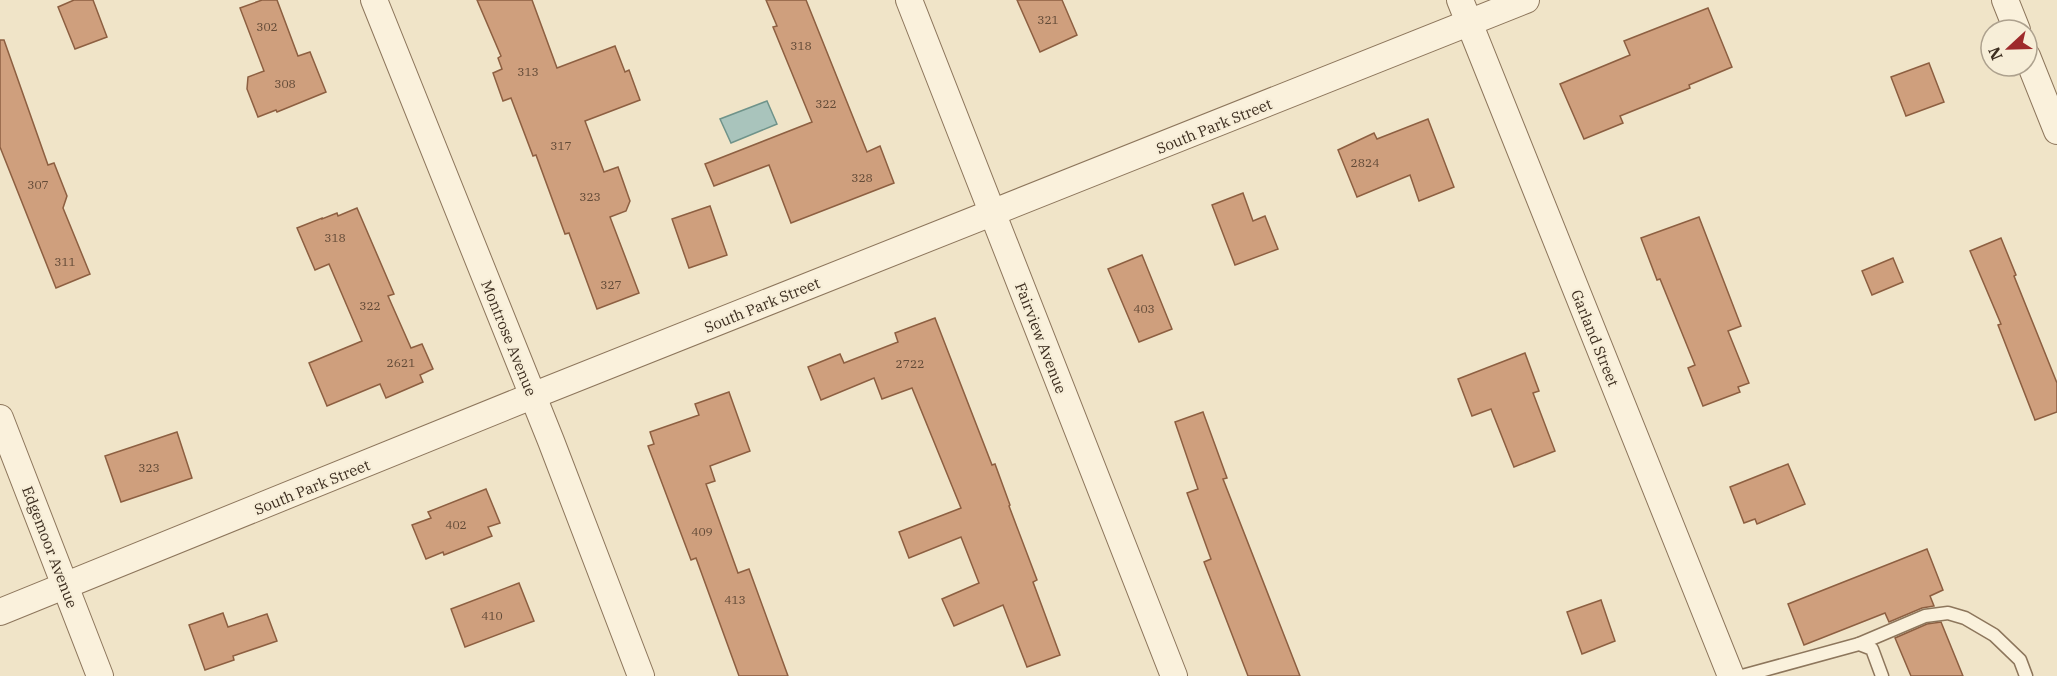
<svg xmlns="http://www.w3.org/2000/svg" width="2057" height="676" viewBox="0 0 2057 676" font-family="'IBM Plex Serif',serif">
<rect width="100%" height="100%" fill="#f0e4c8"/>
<polygon fill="#a9c4bc" stroke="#6f938a" stroke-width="1.5" points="767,101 777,124 731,143 720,119"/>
<g fill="#cf9f7d" stroke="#8d5f41" stroke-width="1.5">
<polygon points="74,0 93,0 107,37 75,49 58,7"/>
<polygon points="262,0 277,0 298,56 310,52 326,92 277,112 276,110 258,117 247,89 248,77 264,71 240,8"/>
<polygon points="477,0 532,0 557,68 615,46 625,72 629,70 640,100 585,121 604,172 618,167 630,201 626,211 610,217 639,293 597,309 569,233 565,234 536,155 533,156 511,98 503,101 493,73 502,69 498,58 501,56"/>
<polygon points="766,0 806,0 867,152 880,146 894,183 791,223 769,165 714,186 705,164 812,122 773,27 777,26"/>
<polygon points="1017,0 1062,0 1077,35 1040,52"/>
<polygon points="1708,8 1732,67 1689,85 1690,88 1620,116 1623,123 1584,139 1560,84 1630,55 1624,41"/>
<polygon points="0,40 4,40 48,165 54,163 67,196 63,208 90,274 56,288 0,147"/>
<polygon points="1929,63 1944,102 1906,116 1891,77"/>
<polygon points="1428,119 1454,187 1419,201 1410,175 1357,197 1338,150 1374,133 1377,139"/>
<polygon points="1243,193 1253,221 1265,216 1278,249 1235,265 1212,205"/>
<polygon points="710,206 727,255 689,268 672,219"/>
<polygon points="357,208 394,294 388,296 411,348 422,344 433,369 420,375 423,382 386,398 380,384 327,406 309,363 362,341 329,264 315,270 297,228 322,218 322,219 337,213 338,216"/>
<polygon points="1699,217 1741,326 1728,331 1749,383 1738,387 1740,392 1703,406 1688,368 1695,365 1660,279 1657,280 1641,238"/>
<polygon points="2001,238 2016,275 2014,276 2057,383 2057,412 2035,420 1998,325 2001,324 1970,251"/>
<polygon points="1142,255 1172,329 1139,342 1108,269"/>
<polygon points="1893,258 1903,282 1872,295 1862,271"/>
<polygon points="935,318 992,465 995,464 1010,505 1009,506 1037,580 1033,582 1060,655 1027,667 1003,605 954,626 942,599 979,583 961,537 909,558 899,532 961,508 912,388 882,399 874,378 821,400 808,367 840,354 844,363 898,342 895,333"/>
<polygon points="1525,353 1539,391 1533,393 1555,451 1514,467 1491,409 1472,416 1458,379"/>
<polygon points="729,392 750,451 710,466 715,481 706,484 738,573 749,569 788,676 739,676 696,558 691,560 648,446 654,444 650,432 699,415 695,404"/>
<polygon points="1203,412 1227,478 1223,479 1300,676 1248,676 1204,562 1211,559 1187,493 1198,489 1175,422"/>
<polygon points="177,432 192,478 121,502 105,456"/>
<polygon points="1788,464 1805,504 1757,524 1755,519 1744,523 1730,487"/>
<polygon points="486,489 500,523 488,527 492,536 444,555 443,552 426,559 412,525 431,518 428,512"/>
<polygon points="1927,549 1943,590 1930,596 1934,606 1922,608 1889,622 1885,613 1804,645 1788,604"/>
<polygon points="519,583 534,621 465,647 451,609"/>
<polygon points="1601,600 1615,641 1582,654 1567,612"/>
<polygon points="223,613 228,627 267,614 277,641 233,656 234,660 205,670 189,625"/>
<polygon points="1941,622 1963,676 1911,676 1895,638 1927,624"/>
</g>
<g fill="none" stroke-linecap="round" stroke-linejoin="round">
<g stroke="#8d765c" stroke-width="15">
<g id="lane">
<polyline points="1859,644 1925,616 1948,613 1965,618 1994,635 2020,660 2026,676"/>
<polyline points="1742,676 1859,644 1872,649 1882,676"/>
</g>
</g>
<g stroke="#8d765c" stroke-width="28">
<g id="street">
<polyline points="374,0 551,441 641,676"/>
<polyline points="909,0 1174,676"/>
<polyline points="1460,0 1731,676"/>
<polyline points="2005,0 2017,30"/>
<polyline points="2027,56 2057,131"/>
<polyline points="0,418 100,676"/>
<polyline points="0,612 532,396 1526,0"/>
</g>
</g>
<use href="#lane" stroke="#faf1dc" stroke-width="12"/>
<use href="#street" stroke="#faf1dc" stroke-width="26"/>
</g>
<g text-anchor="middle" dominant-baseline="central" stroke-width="4.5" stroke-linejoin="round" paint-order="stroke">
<g font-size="12" fill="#624a37">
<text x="1048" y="19">321</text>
<text x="267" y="26">302</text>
<text x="801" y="45">318</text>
<text x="528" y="71">313</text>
<text x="285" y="83">308</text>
<text x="826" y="103">322</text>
<text x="561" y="145">317</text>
<text x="1365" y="162">2824</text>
<text x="862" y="177">328</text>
<text x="38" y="184">307</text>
<text x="590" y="196">323</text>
<text x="335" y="237">318</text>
<text x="65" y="261">311</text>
<text x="611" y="284">327</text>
<text x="370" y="305">322</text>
<text x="1144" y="308">403</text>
<text x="401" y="362">2621</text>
<text x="910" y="363">2722</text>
<text x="149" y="467">323</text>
<text x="456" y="524">402</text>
<text x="702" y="531">409</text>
<text x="735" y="599">413</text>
<text x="492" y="615">410</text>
</g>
<g font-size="15" fill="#3d2e20" stroke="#f7eed8">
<text transform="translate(1214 126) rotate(-22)">South Park Street</text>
<text transform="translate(762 305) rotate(-22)">South Park Street</text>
<text transform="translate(509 338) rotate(68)">Montrose Avenue</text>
<text transform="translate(1041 338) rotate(69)">Fairview Avenue</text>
<text transform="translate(1595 338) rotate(68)">Garland Street</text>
<text transform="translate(312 487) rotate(-22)">South Park Street</text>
<text transform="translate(50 547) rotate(69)">Edgemoor Avenue</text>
</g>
</g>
<g transform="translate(2009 48) rotate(248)"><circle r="28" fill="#f7eed8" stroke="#ada18e" stroke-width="1.5"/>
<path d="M0-4.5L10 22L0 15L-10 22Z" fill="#9e2a2b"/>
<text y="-9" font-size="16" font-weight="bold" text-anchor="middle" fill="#3d2e20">N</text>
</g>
</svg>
